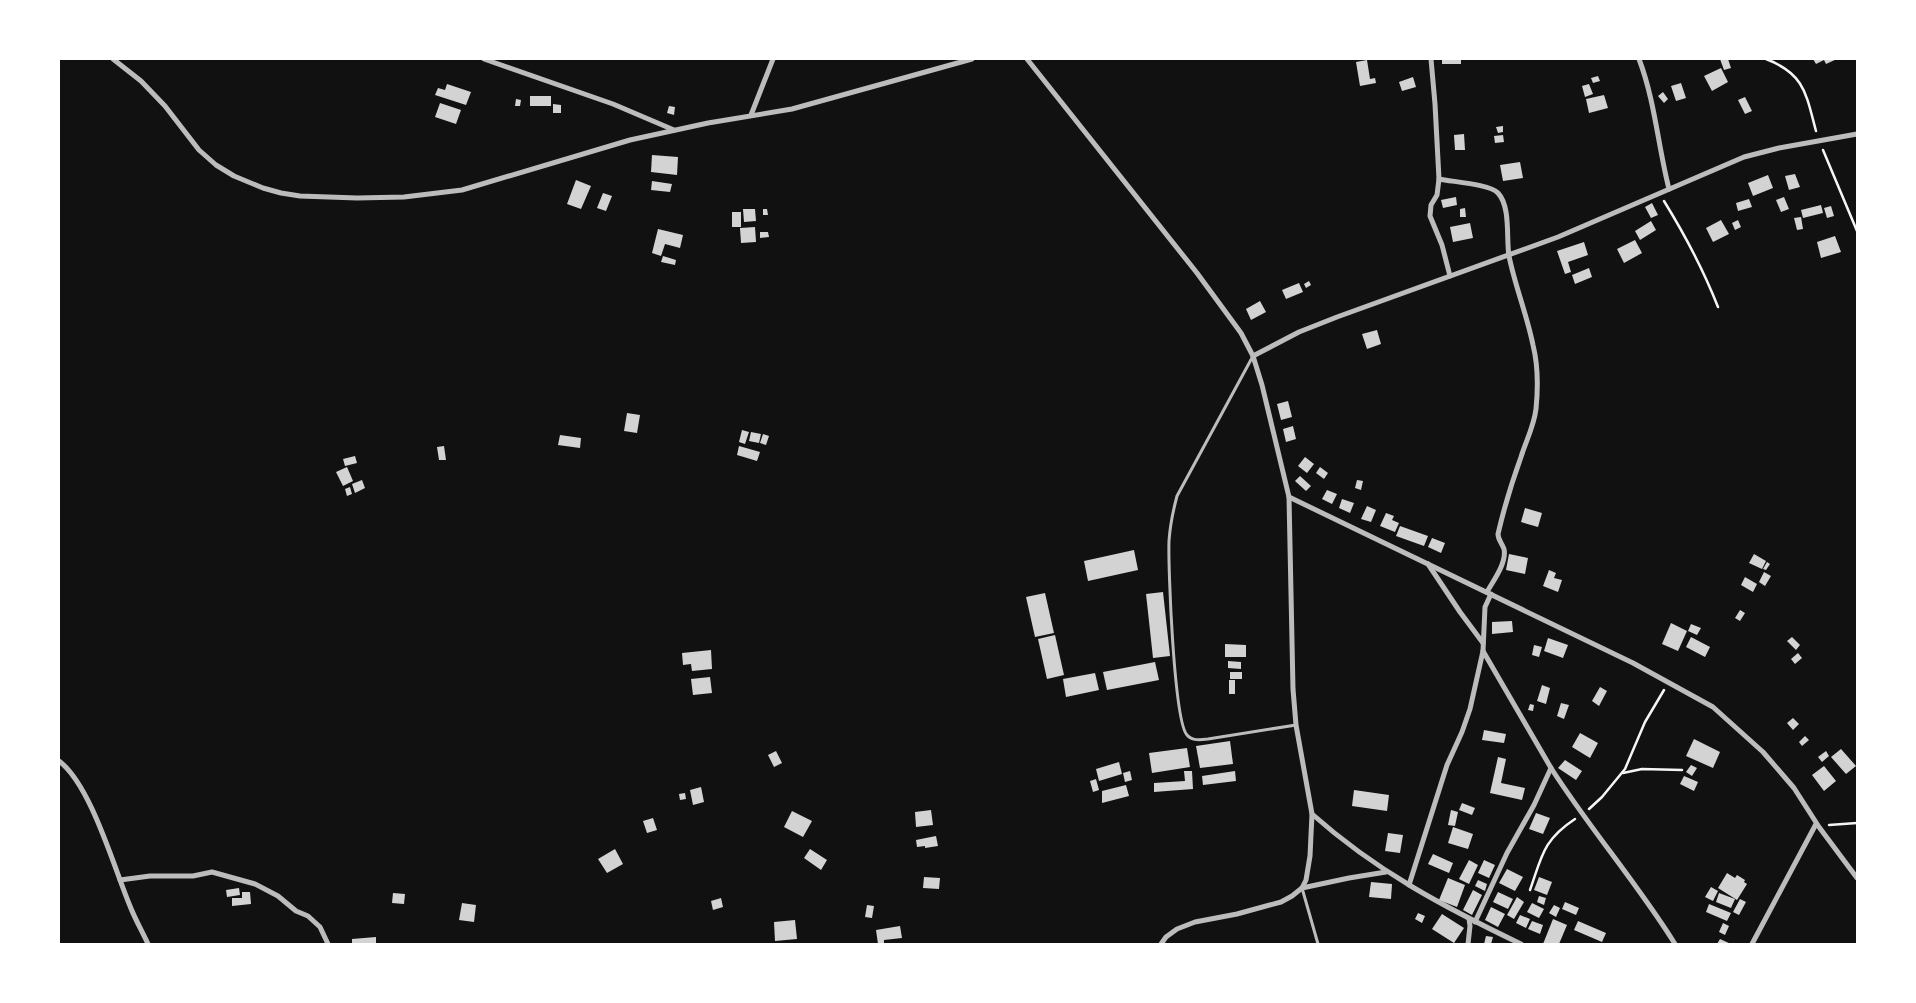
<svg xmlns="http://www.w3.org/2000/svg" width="1916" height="1003" viewBox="0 0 1916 1003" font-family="'Work Sans',sans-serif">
<rect width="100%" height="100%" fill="#111"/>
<g fill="#d3d3d3">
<rect x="1442" y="59" width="19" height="5"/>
<polygon points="1720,59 1728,59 1731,68 1724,70"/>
<polygon points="1813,59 1837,59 1826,64 1824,60 1816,64"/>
<polygon points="1367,60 1370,79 1375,78 1376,83 1360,86 1356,62"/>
<polygon points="1721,68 1728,82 1712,91 1704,76"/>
<polygon points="1598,76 1600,81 1593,83 1591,78"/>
<polygon points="1413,77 1416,87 1402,91 1399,82"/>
<polygon points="1681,83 1686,98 1676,101 1671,86"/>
<polygon points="447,84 471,92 466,105 435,95 438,88 445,90"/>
<polygon points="1589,84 1593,94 1585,97 1582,86"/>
<polygon points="1663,92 1668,99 1664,103 1658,96"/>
<polygon points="1604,95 1608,108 1589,113 1586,99"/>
<rect x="530" y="96" width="21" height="10"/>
<polygon points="1745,97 1752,111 1745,114 1738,100"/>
<polygon points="516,99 521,100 520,106 515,106"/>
<polygon points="440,103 461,110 456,124 435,117"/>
<polygon points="553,104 561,105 561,113 553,113"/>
<polygon points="669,106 675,107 674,115 667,113"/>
<polygon points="1503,126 1503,132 1498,133 1496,127"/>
<polygon points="1464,134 1465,150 1455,150 1454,135"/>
<polygon points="1503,135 1504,142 1495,143 1494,136"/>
<polygon points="652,155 678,157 677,175 651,172"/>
<polygon points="1520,162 1523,178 1503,181 1500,165"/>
<polygon points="1795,174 1800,187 1789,190 1785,176"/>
<polygon points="1768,175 1773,188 1753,196 1748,183"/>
<polygon points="576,180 591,186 581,209 567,204"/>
<polygon points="652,181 672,184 670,192 651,190"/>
<polygon points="603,193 612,196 606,211 597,208"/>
<polygon points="1456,197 1457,205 1443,208 1441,200"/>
<polygon points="1784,197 1789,209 1781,212 1776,200"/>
<polygon points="1749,199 1752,207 1738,211 1736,203"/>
<polygon points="1652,203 1658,215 1651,218 1645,207"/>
<polygon points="1821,205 1823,213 1803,218 1801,210"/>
<polygon points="1831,206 1834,216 1827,218 1824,208"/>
<polygon points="1465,208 1466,217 1460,217 1460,209"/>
<polygon points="743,209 755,209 756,221 744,222"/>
<polygon points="763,209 767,209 768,215 763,215"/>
<rect x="732" y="212" width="9" height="15"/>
<polygon points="1801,217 1803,229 1797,230 1794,218"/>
<polygon points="1721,220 1729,234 1713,242 1706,228"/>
<polygon points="1738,220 1741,227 1735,230 1732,223"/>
<polygon points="1651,221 1656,230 1640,240 1635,231"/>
<polygon points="1470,223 1473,238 1453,242 1450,227"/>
<polygon points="755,227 756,242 741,243 740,228"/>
<polygon points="658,229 683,235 680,248 665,244 661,256 652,253"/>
<polygon points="760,232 768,232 769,237 760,238"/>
<polygon points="1835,236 1841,252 1821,258 1817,242"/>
<polygon points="1635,240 1642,253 1624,263 1617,249"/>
<polygon points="1584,242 1588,255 1568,262 1571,272 1565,274 1557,251"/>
<polygon points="663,256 676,260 675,265 661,262"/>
<polygon points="1589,268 1592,277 1575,284 1572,275"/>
<polygon points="1309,281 1311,285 1306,288 1304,284"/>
<polygon points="1299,283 1303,292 1286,299 1282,290"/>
<polygon points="1260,301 1266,312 1251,320 1246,309"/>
<polygon points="1377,330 1381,344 1367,349 1362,334"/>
<polygon points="1288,401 1292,417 1281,420 1277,404"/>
<polygon points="627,413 640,415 637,433 624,431"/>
<polygon points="1293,426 1296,439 1286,442 1283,429"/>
<polygon points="742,430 749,432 745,444 739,442"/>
<polygon points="751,432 761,434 759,443 749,441"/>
<polygon points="763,434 769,436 766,445 760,443"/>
<polygon points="560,435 581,438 580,448 558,445"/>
<polygon points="444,446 446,460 439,460 437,447"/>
<polygon points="739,446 760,452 757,461 737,455"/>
<polygon points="355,456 357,463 345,466 343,459"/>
<polygon points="1305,457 1314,464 1307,473 1298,466"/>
<polygon points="347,467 353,481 343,486 336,472"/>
<polygon points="1320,467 1328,473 1324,479 1316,473"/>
<polygon points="1300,476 1311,486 1306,491 1295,481"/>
<polygon points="362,480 365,488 355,493 352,484"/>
<polygon points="1357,480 1363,481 1361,490 1355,488"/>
<polygon points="350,487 352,494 347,496 345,489"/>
<polygon points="1327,490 1337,494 1332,504 1322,499"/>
<polygon points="1342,499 1354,503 1350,513 1339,508"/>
<polygon points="1367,506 1376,510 1371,522 1361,519"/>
<polygon points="1525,508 1542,513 1538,527 1521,522"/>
<polygon points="1386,513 1394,516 1392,520 1399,523 1395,532 1380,526"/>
<polygon points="1400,526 1428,536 1424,546 1396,536"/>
<polygon points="1432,538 1445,543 1441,553 1428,547"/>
<polygon points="1134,550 1138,570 1088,581 1084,561"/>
<polygon points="1509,554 1528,558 1525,574 1506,570"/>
<polygon points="1754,554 1766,561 1762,569 1749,563"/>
<polygon points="1767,562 1770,564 1766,570 1763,569"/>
<polygon points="1549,570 1556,573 1554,578 1562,580 1558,592 1543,586"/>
<polygon points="1764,572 1771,576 1765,586 1759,582"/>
<polygon points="1745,577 1757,584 1753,592 1741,585"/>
<polygon points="1163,592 1170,656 1153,658 1146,594"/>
<polygon points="1045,593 1054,633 1035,637 1026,597"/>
<polygon points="1740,610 1745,613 1740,621 1735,618"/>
<polygon points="1512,621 1513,632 1492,634 1492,622"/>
<polygon points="1671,623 1687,631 1678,651 1662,644"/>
<polygon points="1691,624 1701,628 1697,635 1688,631"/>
<polygon points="1055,635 1064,675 1047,679 1038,639"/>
<polygon points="1691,637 1710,647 1705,657 1686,647"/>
<polygon points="1792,637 1800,645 1796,650 1787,641"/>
<polygon points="1548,638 1568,645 1563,658 1544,651"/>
<polygon points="1225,644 1246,645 1246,657 1225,657"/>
<polygon points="1534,645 1542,647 1539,657 1532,655"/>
<polygon points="711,650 712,669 692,671 691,664 683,665 682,653"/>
<polygon points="1798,653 1802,658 1795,664 1791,659"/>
<polygon points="1228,661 1241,662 1241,669 1228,668"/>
<polygon points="1155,662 1159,680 1107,690 1103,672"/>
<rect x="1230" y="672" width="12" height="7"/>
<polygon points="1095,673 1099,690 1066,697 1063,679"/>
<polygon points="710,677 712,693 693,695 691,679"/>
<rect x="1229" y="680" width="6" height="14"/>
<polygon points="1542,685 1550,688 1546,704 1537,701"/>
<polygon points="1600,687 1607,691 1599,706 1592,701"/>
<polygon points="1561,703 1569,705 1564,719 1557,716"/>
<polygon points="1530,704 1534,705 1533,711 1528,710"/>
<polygon points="1793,718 1799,724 1793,730 1787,723"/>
<polygon points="1484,730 1506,734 1504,743 1482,740"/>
<polygon points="1580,733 1598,743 1590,758 1572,747"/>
<polygon points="1805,736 1809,740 1802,746 1799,742"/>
<polygon points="1694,739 1720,752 1713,768 1686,756"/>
<polygon points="1230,741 1233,764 1200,768 1196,746"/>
<polygon points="1187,748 1190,767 1152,773 1149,753"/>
<polygon points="1841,749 1856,766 1846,774 1831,757"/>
<polygon points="776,751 782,763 774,767 768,755"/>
<polygon points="1826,751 1829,756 1822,762 1818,757"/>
<polygon points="1498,757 1506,759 1501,783 1525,788 1522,800 1490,793"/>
<polygon points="1565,760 1582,771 1576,780 1558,768"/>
<polygon points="1119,762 1122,774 1099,781 1096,769"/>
<polygon points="1691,765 1697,768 1692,776 1686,772"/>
<polygon points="1824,766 1836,781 1824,791 1812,775"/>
<polygon points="1130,771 1132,780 1125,782 1123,773"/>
<polygon points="1184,771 1192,771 1193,789 1154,792 1154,783 1185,781"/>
<polygon points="1235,771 1236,781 1203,785 1202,776"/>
<polygon points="1684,776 1698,782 1694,791 1680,784"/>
<polygon points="1096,779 1099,790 1093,792 1090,781"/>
<polygon points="1126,785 1129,796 1102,803 1102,791"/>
<polygon points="701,787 704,802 693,805 690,790"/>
<polygon points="1354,790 1389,795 1387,811 1352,806"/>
<polygon points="685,793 686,799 680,800 679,794"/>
<polygon points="1462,803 1475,808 1472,815 1459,810"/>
<polygon points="931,810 933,825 916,827 915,812"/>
<polygon points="1451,810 1458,812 1455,826 1448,825"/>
<polygon points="792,811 812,821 803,837 784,827"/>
<polygon points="1536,813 1550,818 1543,834 1529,829"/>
<polygon points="653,818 657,830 647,833 643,821"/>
<polygon points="1453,827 1473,834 1468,849 1448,843"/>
<polygon points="1388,833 1403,835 1400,853 1385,851"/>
<polygon points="936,836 938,846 925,848 925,846 917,847 916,840"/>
<polygon points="615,849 623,864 607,873 598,859"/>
<polygon points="810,849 827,860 821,870 804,858"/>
<polygon points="1433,854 1453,863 1449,873 1428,864"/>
<polygon points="1469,860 1478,865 1469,884 1459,879"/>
<polygon points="1484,860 1495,865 1489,878 1478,873"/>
<polygon points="1507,869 1523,877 1515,891 1499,883"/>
<polygon points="1727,873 1735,878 1737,875 1745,880 1744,882 1747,884 1737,900 1718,888"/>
<polygon points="924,877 940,878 939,889 923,888"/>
<polygon points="1539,877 1552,882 1547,895 1534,890"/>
<polygon points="1448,878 1465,885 1457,907 1439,900"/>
<polygon points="1478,880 1487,884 1485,891 1475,886"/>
<polygon points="1371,882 1392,884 1391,899 1369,897"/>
<polygon points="1711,887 1718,891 1713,901 1705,897"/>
<polygon points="239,888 240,895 227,897 226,890"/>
<polygon points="1473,890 1482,895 1472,915 1463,910"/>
<polygon points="242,892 250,892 251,904 232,906 232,898 242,898"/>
<polygon points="1498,892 1513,899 1508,909 1493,902"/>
<polygon points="393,893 405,894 404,904 392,903"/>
<polygon points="1719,893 1735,899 1731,908 1716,902"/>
<polygon points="1539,896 1546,898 1544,905 1537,902"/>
<polygon points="1517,897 1524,902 1514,919 1507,915"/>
<polygon points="721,898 723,907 713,910 711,901"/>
<polygon points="1740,899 1746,902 1739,915 1733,912"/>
<polygon points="1565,902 1579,908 1576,915 1562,909"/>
<polygon points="462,903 476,905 474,922 459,920"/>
<polygon points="1532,903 1544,909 1539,918 1527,912"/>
<polygon points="1709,904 1731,913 1727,921 1706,912"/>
<polygon points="867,905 874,906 872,918 865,917"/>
<polygon points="1554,905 1560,908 1556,917 1549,913"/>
<polygon points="1491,907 1505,914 1498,927 1485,920"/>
<polygon points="1418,913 1425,916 1422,923 1415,919"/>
<polygon points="1442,914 1464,928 1454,943 1432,929"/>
<polygon points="1520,915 1530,919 1526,928 1516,923"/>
<polygon points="1553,919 1567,925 1559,944 1543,944"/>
<polygon points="795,920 797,939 775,941 774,922"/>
<polygon points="1532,921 1543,925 1540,934 1528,929"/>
<polygon points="1578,921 1606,933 1602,942 1574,930"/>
<polygon points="1723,923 1729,926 1725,935 1719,932"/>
<polygon points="900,926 902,938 884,940 884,944 878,944 876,930"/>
<polygon points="1486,936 1493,937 1491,944 1484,944"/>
<polygon points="376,937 376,944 352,944 352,939"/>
<polygon points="1720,939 1731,944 1717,944"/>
</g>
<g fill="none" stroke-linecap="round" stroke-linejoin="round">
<g stroke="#f5f5f5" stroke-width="2.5">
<path d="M1766,59C1805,74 1806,94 1816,131"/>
<polyline points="1823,150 1857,231"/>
<path d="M1664,201C1685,235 1703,269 1718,307"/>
<polyline points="1623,773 1642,769 1682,770"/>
<polyline points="1589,809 1602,797 1625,769 1645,722 1664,690"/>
<polyline points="1829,825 1857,823"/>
<path d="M1530,890C1542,856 1543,840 1575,819"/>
</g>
<g stroke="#bcbcbc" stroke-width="3">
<path d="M1253,356L1177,496C1173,511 1170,526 1169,541C1168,567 1174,721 1187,735C1192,741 1200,740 1208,739L1296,725"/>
<polyline points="1302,888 1318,944"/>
</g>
<g stroke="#bcbcbc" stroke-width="5">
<polyline points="113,59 141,81 165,106 199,150 216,165 234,176 263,188 281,193 300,196 357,198 404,197 462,190 630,140 708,123 792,109 972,59"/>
<polyline points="484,59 613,104 674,130"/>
<polyline points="1027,59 1197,273 1241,333 1253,356 1262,385 1289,497 1293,689 1296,725 1312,814 1310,856 1306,880 1302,888 1292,896 1281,902 1237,914 1195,922 1177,929 1166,937 1161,944"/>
<polyline points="1431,59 1435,104 1439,179 1437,195 1431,205 1430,216 1442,245 1450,276"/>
<path d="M1639,59C1655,101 1658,146 1669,189"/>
<polyline points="751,115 773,59"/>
<path d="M1439,179C1453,182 1490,184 1498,193C1511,207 1506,239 1509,256C1515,286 1527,315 1533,345C1538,365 1538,389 1536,409C1534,426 1526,441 1521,457C1512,482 1504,508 1498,534C1498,540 1502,543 1504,549C1507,563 1493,581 1487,592"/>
<polyline points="1253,356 1299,332 1337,317 1558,237 1744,157 1779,148 1857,134"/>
<polyline points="1289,497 1633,663 1713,707 1763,752 1794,788 1819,827 1857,878"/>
<polyline points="1428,564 1460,612 1483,643"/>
<path d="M59,761C91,785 114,868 130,906C135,919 142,931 148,944"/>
<path d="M1551,768C1590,829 1637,883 1675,944"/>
<path d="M1312,814C1376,871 1444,907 1521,944"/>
<polyline points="120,880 150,876 193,876 212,872 255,884 278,896 296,911 308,916 320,927 328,944"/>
<polyline points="1409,885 1447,765 1462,732 1470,709 1483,651 1485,607 1491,594"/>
<polyline points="1302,888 1349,878 1386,872"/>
<polyline points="1475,922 1507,853 1534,805 1551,768 1483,651"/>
<polyline points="1468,944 1470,926 1469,919"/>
<polyline points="1752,944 1816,824"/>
</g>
</g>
<rect width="1916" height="1003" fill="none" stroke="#ffffff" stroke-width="120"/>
</svg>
